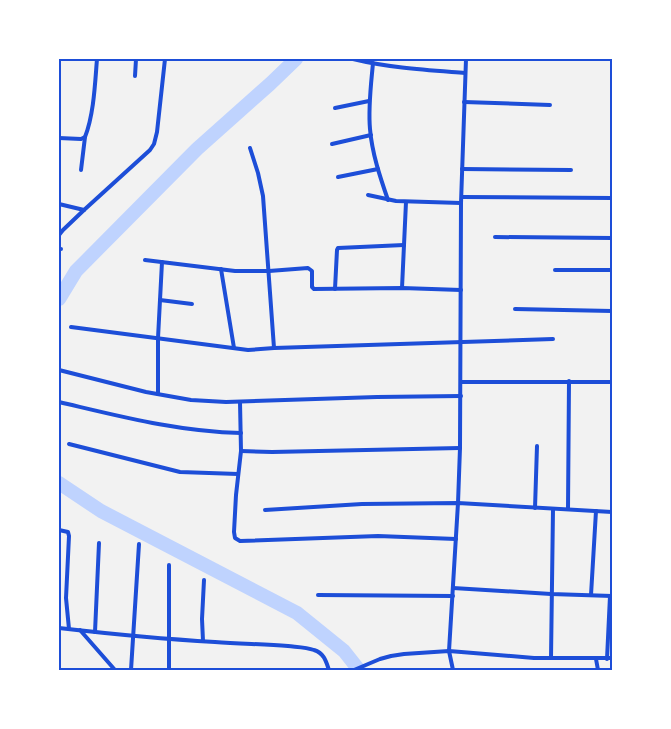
<svg xmlns="http://www.w3.org/2000/svg" width="671" height="729" viewBox="0 0 671 729" font-family="Manrope,sans-serif">
  <style>
    .lines { fill: none; stroke-linecap: round; stroke-linejoin: round }
    .river { stroke: #bfd3fe; stroke-width: 14 }
    .minor { stroke: #1d4ed8; stroke-width: 4 }
    .neatline { fill: none; stroke: #1d4ed8; stroke-width: 2 }
  </style>
  <rect width="100%" height="100%" fill="#f2f2f2"/>
  <g class="lines">
    <g class="river">
      <path d="M59 299 76 271 197 149 270 84 296 59"/>
      <path d="M59 483 101 511 297 613 344 651 359 670"/>
    </g>
    <g class="minor">
      <path d="M353 59C390 68 427 70 465 73"/>
      <path d="M373 63C371 85 368 107 370 129 372 153 380 177 388 200"/>
      <path d="M135 76 136 59"/>
      <path d="M464 102 550 105"/>
      <path d="M335 108 369 101"/>
      <path d="M59 138 81 139 85 137C94 114 95 83 97 59"/>
      <path d="M332 144 371 135"/>
      <path d="M250 148 258 173 263 196 274 348"/>
      <path d="M462 169 571 170"/>
      <path d="M81 170 85 137"/>
      <path d="M338 177 378 169"/>
      <path d="M368 195 396 201 461 203"/>
      <path d="M462 197 612 198"/>
      <path d="M59 204 84 210"/>
      <path d="M59 235 63 230 84 210 150 150 154 144 157 132 165 59"/>
      <path d="M495 237 612 238"/>
      <path d="M59 249H61"/>
      <path d="M145 260 235 271H269L308 268 312 271V287L314 289 402 288 461 290"/>
      <path d="M221 269 234 348"/>
      <path d="M555 270H612"/>
      <path d="M402 288 406 202"/>
      <path d="M335 289 337 250 338 248 404 245"/>
      <path d="M160 300 192 304"/>
      <path d="M515 309 612 311"/>
      <path d="M71 327 248 350 274 348 553 339"/>
      <path d="M59 370 146 392 191 400 226 402 377 397 461 396"/>
      <path d="M461 382H612"/>
      <path d="M158 394V338L162 262"/>
      <path d="M59 402C119 416 179 432 241 433"/>
      <path d="M240 402 241 451 236 495 234 532 235 538 240 541 378 536 456 539"/>
      <path d="M69 444 180 472 238 474"/>
      <path d="M241 451 272 452 460 448"/>
      <path d="M535 508 537 446"/>
      <path d="M568 509 569 381"/>
      <path d="M265 510 362 504 458 503 612 512"/>
      <path d="M59 530 68 532 69 536 66 598 69 629"/>
      <path d="M169 565V670"/>
      <path d="M453 588 551 594 612 596"/>
      <path d="M318 595 453 596"/>
      <path d="M591 595 596 511"/>
      <path d="M59 628C111 634 163 639 215 642 239 644 263 644 288 646 296 647 306 647 314 650 324 653 326 661 329 670"/>
      <path d="M80 630 115 670"/>
      <path d="M95 632 99 543"/>
      <path d="M203 641 202 619 204 580"/>
      <path d="M551 658 553 509"/>
      <path d="M596 659 598 670"/>
      <path d="M607 659 610 596"/>
      <path d="M131 670 139 544"/>
      <path d="M354 670 380 659 391 656 404 654 449 651 534 658H612"/>
      <path d="M453 670 449 651 458 503 460 448 461 203 466 59"/>
    </g>
  </g>
  <rect width="671" height="729" fill="none" stroke="#ffffff" stroke-width="120"/>
  <rect x="60" y="60" width="551" height="609" class="neatline"/>
</svg>
